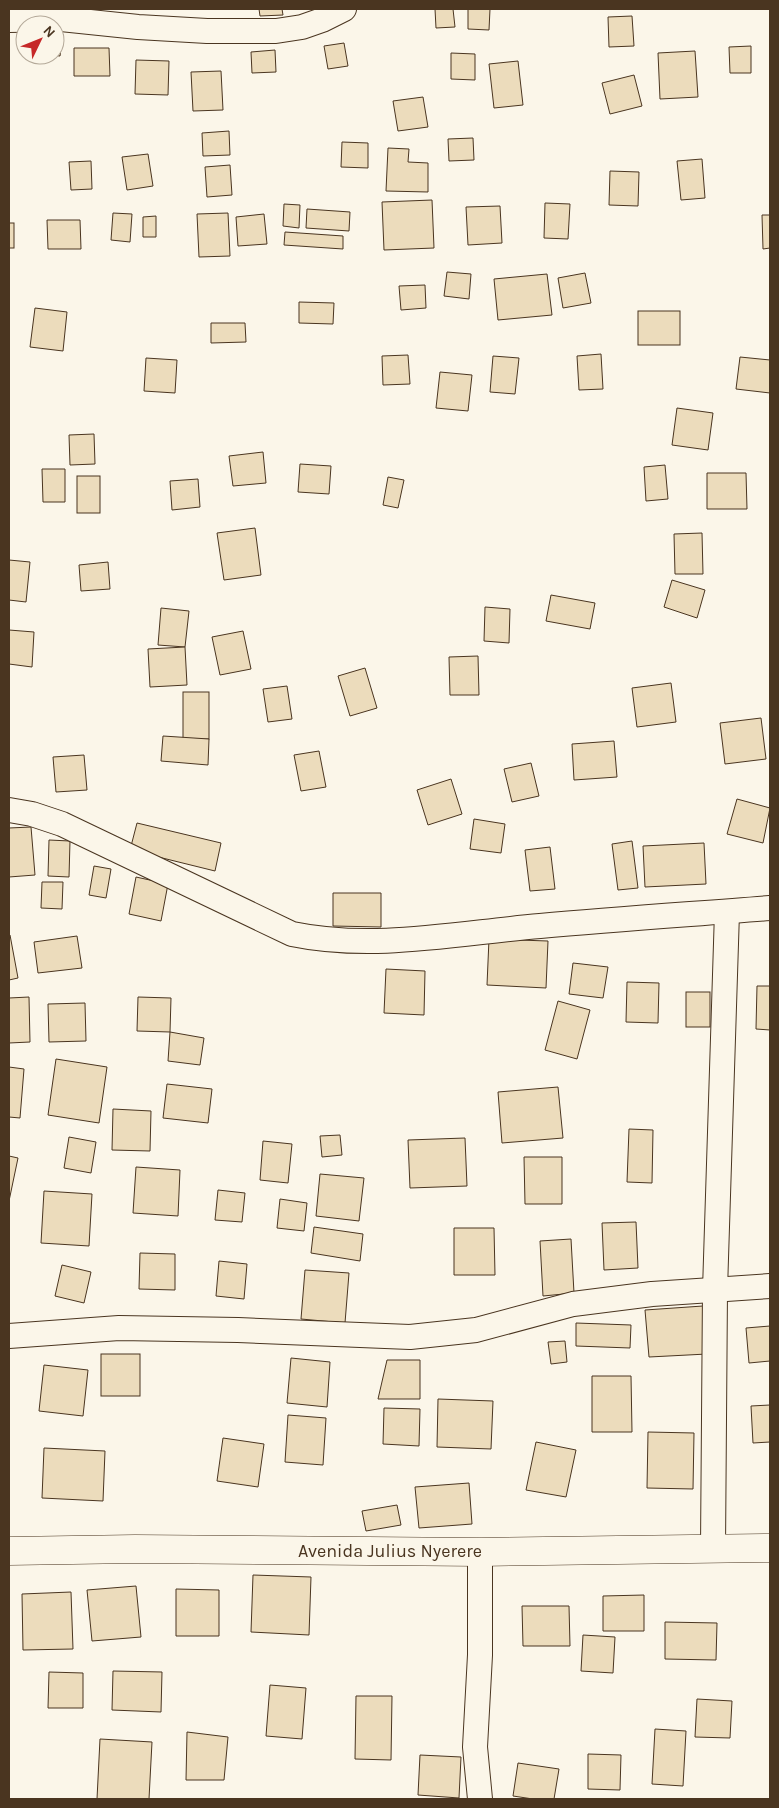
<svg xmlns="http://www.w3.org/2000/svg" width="779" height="1808" viewBox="0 0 779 1808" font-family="Karla,sans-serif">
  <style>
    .building { fill: #ecdcbc; stroke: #4a3520 }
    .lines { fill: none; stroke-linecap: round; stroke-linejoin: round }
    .street-casing { stroke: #4a3520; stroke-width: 26 }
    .secondary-casing { stroke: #4a3520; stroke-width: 29 }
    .street { stroke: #fbf6e9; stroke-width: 24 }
    .secondary { stroke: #fbf6e9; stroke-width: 28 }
    .labels { text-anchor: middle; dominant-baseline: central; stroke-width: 4; stroke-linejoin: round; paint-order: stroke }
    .street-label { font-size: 18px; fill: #4a3520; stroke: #fbf6e9 }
  </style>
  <rect width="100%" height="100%" fill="#fbf6e9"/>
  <g class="building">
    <path d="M259 9H282L283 15 260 16Z"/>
    <path d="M435 9H453L455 27 436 28Z"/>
    <path d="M468 9H490L489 30 468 29Z"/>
    <path d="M632 16 634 46 609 47 608 17Z"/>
    <path d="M55 33 63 34 60 56 51 55H55Z"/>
    <path d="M344 43 348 66 328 69 324 46Z"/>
    <path d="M751 46V73H730L729 47Z"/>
    <path d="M74 48H109L110 76H74Z"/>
    <path d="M275 50 276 72 252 73 251 52Z"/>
    <path d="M695 51 698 97 660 99 658 53Z"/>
    <path d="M451 53 475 54V80L451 79Z"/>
    <path d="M136 60 169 61 168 95 135 94Z"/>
    <path d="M518 61 523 105 494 108 489 64Z"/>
    <path d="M221 71 223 110 193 111 191 72Z"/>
    <path d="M634 75 642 106 610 114 602 83Z"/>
    <path d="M423 97 428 127 398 131 393 101Z"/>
    <path d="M229 131 230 155 203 156 202 133Z"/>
    <path d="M473 138 474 160 449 161 448 139Z"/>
    <path d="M342 142 368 143V168L341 167Z"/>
    <path d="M388 148 409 149 408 162 428 163V192L386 191Z"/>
    <path d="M148 154 153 186 127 190 122 157Z"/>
    <path d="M702 159 705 198 681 200 677 161Z"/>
    <path d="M91 161 92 189 71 190 69 162Z"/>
    <path d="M230 165 232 195 207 197 205 167Z"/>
    <path d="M610 171 639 172 638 206 609 205Z"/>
    <path d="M432 200 434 248 384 250 382 202Z"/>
    <path d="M545 203 570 204 568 239 544 238Z"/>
    <path d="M284 204 300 205 299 228 283 226Z"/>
    <path d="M500 206 502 243 468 245 466 207Z"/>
    <path d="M307 209 350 212 349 231 306 228Z"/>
    <path d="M113 213 132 214 130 242 111 240Z"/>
    <path d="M228 213 230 256 199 257 197 214Z"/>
    <path d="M264 214 267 244 238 246 236 217Z"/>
    <path d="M762 215H770V248L763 249Z"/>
    <path d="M156 216V237H143V217Z"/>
    <path d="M47 220H80L81 249H48Z"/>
    <rect x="9" y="223" width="5" height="25"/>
    <path d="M285 232 343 236V249L284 245Z"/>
    <path d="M447 272 471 274 469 299 444 296Z"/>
    <path d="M585 273 591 303 563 308 558 278Z"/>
    <path d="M547 274 552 315 498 320 494 279Z"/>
    <path d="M425 285 426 308 401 310 399 286Z"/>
    <path d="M299 302 334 303 333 324 299 323Z"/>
    <path d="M35 308 67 312 63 351 30 347Z"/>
    <rect x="638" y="311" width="42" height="34"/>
    <path d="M211 323H245L246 342 211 343Z"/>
    <path d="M601 354 603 389 579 390 577 356Z"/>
    <path d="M408 355 410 384 383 385 382 356Z"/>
    <path d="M493 356 519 358 515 394 490 392Z"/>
    <path d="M740 357 770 360V393L736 389Z"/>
    <path d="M146 358 177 360 175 393 144 391Z"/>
    <path d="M440 372 472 375 468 411 436 408Z"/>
    <path d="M677 408 713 413 708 450 672 445Z"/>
    <path d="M94 434 95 464 70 465 69 435Z"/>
    <path d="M263 452 266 483 233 486 229 456Z"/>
    <path d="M300 464 331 466 329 494 298 492Z"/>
    <path d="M665 465 668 499 646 501 644 467Z"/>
    <path d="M42 469H65V502H43Z"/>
    <path d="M707 473H746L747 509H707Z"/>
    <rect x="77" y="476" width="23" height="37"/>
    <path d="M388 477 404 480 398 508 383 505Z"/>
    <path d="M198 479 200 507 172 510 170 481Z"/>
    <path d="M255 528 261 575 224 580 217 533Z"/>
    <path d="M702 533 703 574H675L674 534Z"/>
    <path d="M9 560 30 562 26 602 9 600Z"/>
    <path d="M108 562 110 589 81 591 79 565Z"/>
    <path d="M672 580 705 590 697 618 664 607Z"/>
    <path d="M551 595 595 603 590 629 546 621Z"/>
    <path d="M485 607 510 609 509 643 484 641Z"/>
    <path d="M161 608 189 611 185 647 158 645Z"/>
    <path d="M9 630 34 632 32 667 9 664Z"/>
    <path d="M243 631 251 669 220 675 212 637Z"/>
    <path d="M185 647 187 685 150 687 148 649Z"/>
    <path d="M478 656 479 695H450L449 657Z"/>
    <path d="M365 668 377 708 350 716 338 676Z"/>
    <path d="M671 683 676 722 637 727 632 688Z"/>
    <path d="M287 686 292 719 268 722 263 689Z"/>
    <rect x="183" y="692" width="26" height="47"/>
    <path d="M761 718 766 759 725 764 720 723Z"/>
    <path d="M163 736 209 739 208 765 161 761Z"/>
    <path d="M614 741 617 777 574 780 572 744Z"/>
    <path d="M319 751 326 787 301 791 294 755Z"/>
    <path d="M84 755 87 790 56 792 53 757Z"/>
    <path d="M531 763 539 796 512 802 504 769Z"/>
    <path d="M451 779 462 814 428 825 417 790Z"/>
    <path d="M737 799 770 808 763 843 727 834Z"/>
    <path d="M474 819 505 824 501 853 470 849Z"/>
    <path d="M137 823 221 843 215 871 130 850Z"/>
    <path d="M31 827 35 875 9 877V828Z"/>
    <path d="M49 840 70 841 69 877 48 876Z"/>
    <path d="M632 841 638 888 618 890 612 844Z"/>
    <path d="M704 843 706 884 645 887 643 846Z"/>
    <path d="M550 847 555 889 530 891 525 850Z"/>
    <path d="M94 866 111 869 106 898 89 895Z"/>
    <path d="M136 877 168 884 161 921 129 914Z"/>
    <path d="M42 882H63L62 909 41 908Z"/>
    <path d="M333 893H381V927L333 926Z"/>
    <path d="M10 935 18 978 9 980V936Z"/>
    <path d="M77 936 82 968 38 973 34 942Z"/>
    <path d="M489 939 548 941 546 988 487 985Z"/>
    <path d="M573 963 608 967 603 998 569 994Z"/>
    <path d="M386 969 425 971 424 1015 384 1013Z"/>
    <path d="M627 982 659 983 658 1023 626 1022Z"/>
    <path d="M757 986H770V1030L756 1029Z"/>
    <rect x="686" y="992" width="24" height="35"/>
    <path d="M29 997 30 1042 9 1043V998Z"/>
    <path d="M138 997 171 998 170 1032 137 1031Z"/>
    <path d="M558 1001 590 1010 577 1059 545 1050Z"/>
    <path d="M85 1003 86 1041 49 1042 48 1004Z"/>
    <path d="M170 1032 204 1038 200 1065 168 1061Z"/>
    <path d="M56 1059 107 1067 99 1123 48 1115Z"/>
    <path d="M9 1067 24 1069 20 1118 9 1117Z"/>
    <path d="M167 1084 212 1089 208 1123 163 1118Z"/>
    <path d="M558 1087 563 1138 502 1143 498 1092Z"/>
    <path d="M113 1109 151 1111 150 1151 112 1150Z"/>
    <path d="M629 1129 653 1130 652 1183 627 1182Z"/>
    <path d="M340 1135 342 1155 322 1157 320 1136Z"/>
    <path d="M69 1137 96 1142 91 1173 64 1168Z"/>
    <path d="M465 1138 467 1186 410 1188 408 1140Z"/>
    <path d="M263 1141 292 1144 288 1183 260 1180Z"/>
    <path d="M9 1156 18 1158 9 1201Z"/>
    <path d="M524 1157H562V1204H525Z"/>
    <path d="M136 1167 180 1170 178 1216 133 1213Z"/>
    <path d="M320 1174 364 1178 359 1221 316 1216Z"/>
    <path d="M218 1190 245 1193 242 1222 215 1220Z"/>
    <path d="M44 1191 92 1194 89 1246 41 1243Z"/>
    <path d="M280 1199 307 1203 304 1231 277 1228Z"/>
    <path d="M636 1222 638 1268 604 1270 602 1223Z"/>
    <path d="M314 1227 363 1234 360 1261 311 1253Z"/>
    <path d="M454 1228H494L495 1275H454Z"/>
    <path d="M571 1239 574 1293 543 1296 540 1241Z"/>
    <path d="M140 1253 175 1254V1290L139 1289Z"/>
    <path d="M219 1261 247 1264 244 1299 216 1296Z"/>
    <path d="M62 1265 91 1272 84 1303 55 1296Z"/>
    <path d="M305 1270 349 1273 345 1323 301 1319Z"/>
    <path d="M703 1306 707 1354 649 1357 645 1310Z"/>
    <path d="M576 1323 631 1325 630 1348 576 1346Z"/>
    <path d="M770 1326V1361L749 1363 746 1328Z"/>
    <path d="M565 1341 567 1362 551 1364 548 1342Z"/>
    <rect x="101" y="1354" width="39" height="42"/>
    <path d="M291 1358 330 1362 327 1407 287 1403Z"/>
    <path d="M387 1360H420V1399H378Z"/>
    <path d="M44 1365 88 1370 83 1416 39 1411Z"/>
    <path d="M592 1376H631L632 1432H592Z"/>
    <path d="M438 1399 493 1401 491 1449 437 1447Z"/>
    <path d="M770 1405V1442L753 1443 751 1406Z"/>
    <path d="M384 1408 420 1409 419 1446 383 1444Z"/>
    <path d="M288 1415 326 1418 323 1465 285 1462Z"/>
    <path d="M648 1432 694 1433 693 1489 647 1488Z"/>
    <path d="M223 1438 264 1444 258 1487 217 1481Z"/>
    <path d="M536 1442 576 1450 566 1497 526 1490Z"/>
    <path d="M44 1448 105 1451 103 1501 42 1498Z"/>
    <path d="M469 1483 472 1524 419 1528 415 1487Z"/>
    <path d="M397 1505 401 1525 366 1531 362 1511Z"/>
    <path d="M253 1575 311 1577 309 1635 251 1632Z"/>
    <path d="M136 1586 141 1637 92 1641 87 1590Z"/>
    <path d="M176 1589 219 1590V1636H176Z"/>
    <path d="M71 1592 73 1649 23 1650 22 1594Z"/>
    <path d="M644 1595V1631H603V1596Z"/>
    <path d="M522 1606H569L570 1646H523Z"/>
    <path d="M665 1622 717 1623 716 1660 665 1659Z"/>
    <path d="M583 1635 615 1637 613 1673 581 1671Z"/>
    <path d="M113 1671 162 1672 161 1712 112 1710Z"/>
    <path d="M49 1672 83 1673V1708H48Z"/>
    <path d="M270 1685 306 1688 302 1739 266 1736Z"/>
    <path d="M356 1696H392L391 1760 355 1759Z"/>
    <path d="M697 1699 732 1701 730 1738 695 1737Z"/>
    <path d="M655 1729 686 1731 683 1786 652 1784Z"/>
    <path d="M187 1732 228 1737 224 1780H186Z"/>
    <path d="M100 1739 152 1742 149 1799H97Z"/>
    <path d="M588 1754 621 1755 620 1790 588 1789Z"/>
    <path d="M420 1755 461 1757 459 1798 418 1795Z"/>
    <path d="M518 1763 559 1769 554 1799H533L513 1796Z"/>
  </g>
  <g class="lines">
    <g class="street-casing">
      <g id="street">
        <path d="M9 20 61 19 138 27 207 31H276L302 27 322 20 344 9"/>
        <path d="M9 810 32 814 62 824 292 934C374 951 458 933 540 926 617 919 694 914 770 908"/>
        <path d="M9 1336 119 1328 238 1330 410 1337 476 1330 573 1304 652 1294 770 1286"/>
        <path d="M713 1548 715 1290 727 912"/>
        <path d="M480 1552V1655L475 1747 480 1799"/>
      </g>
    </g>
    <g class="secondary-casing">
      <path id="secondary" d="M9 1551 135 1549 480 1552 770 1548"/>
    </g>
    <use href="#street" class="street"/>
    <use href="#secondary" class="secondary"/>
  </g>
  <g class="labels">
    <g class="street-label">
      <text x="390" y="1551">Avenida Julius Nyerere</text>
    </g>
  </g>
  <rect width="779" height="1808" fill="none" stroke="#4a3520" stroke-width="20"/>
  <g transform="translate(40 40) rotate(47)"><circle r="24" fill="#fbf6e9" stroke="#b4a999"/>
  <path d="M0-4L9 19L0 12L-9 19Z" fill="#c62828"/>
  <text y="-8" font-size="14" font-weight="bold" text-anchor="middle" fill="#4a3520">N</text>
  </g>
</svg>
